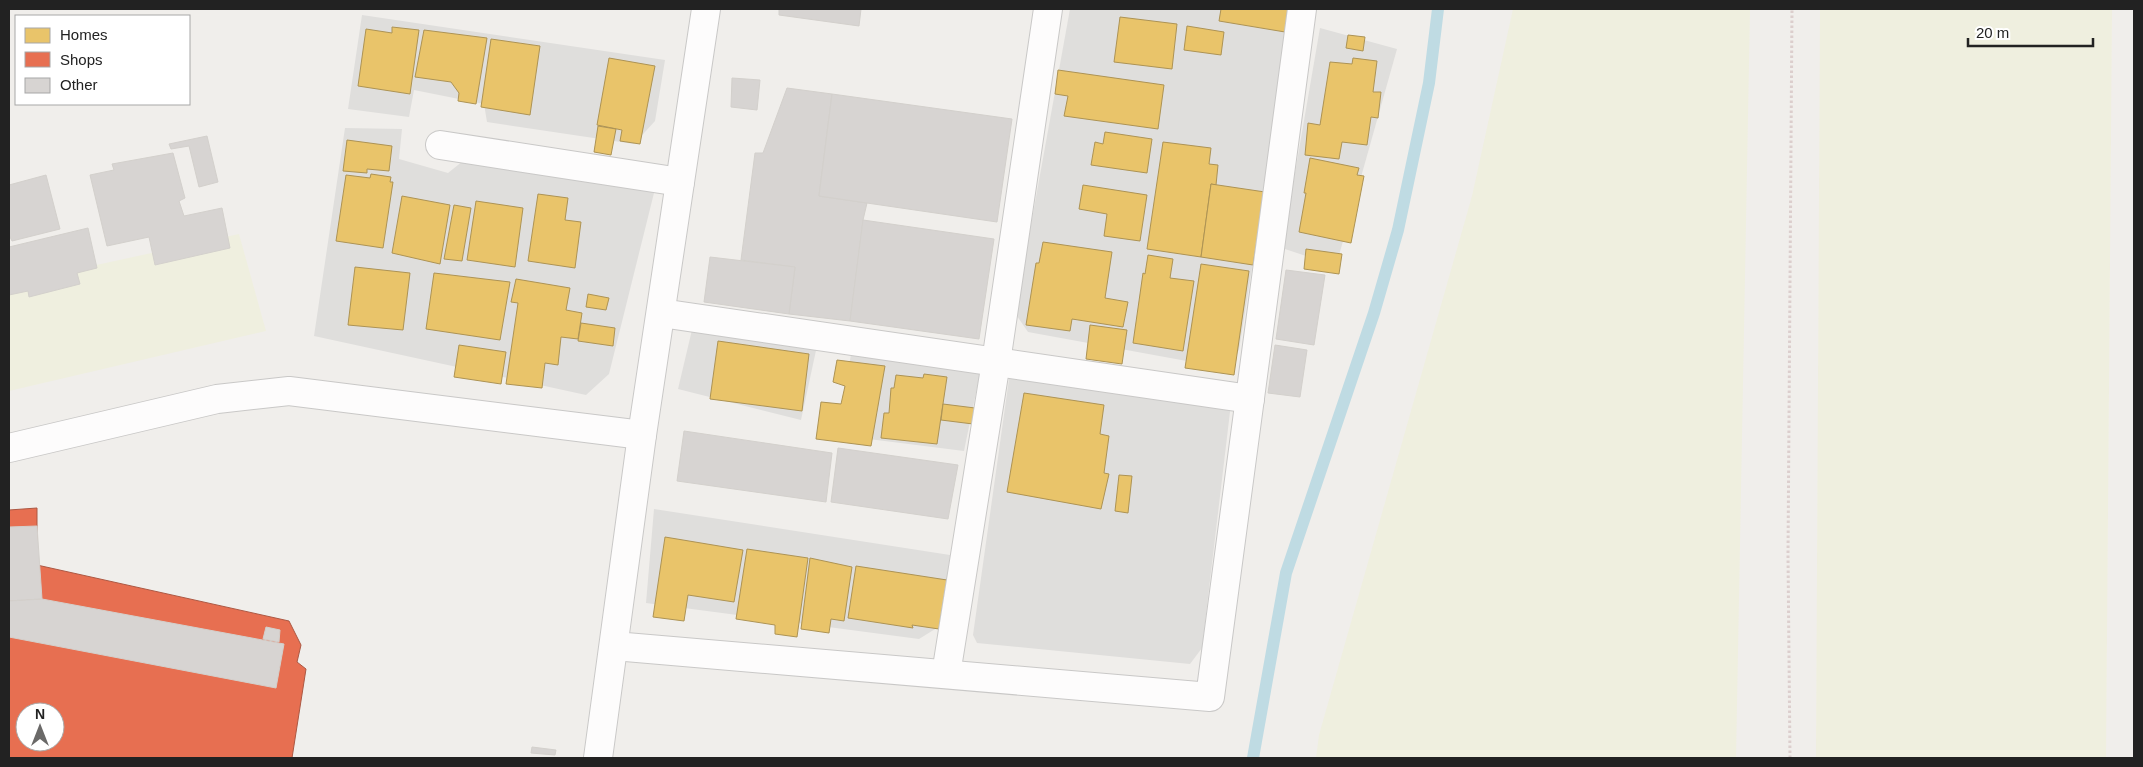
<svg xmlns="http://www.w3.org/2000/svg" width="2143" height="767" viewBox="0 0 2143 767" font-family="Helvetica,sans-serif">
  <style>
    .residential { fill: #dfdedc }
    .farmland { fill: #efefdf }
    .homes { fill: #e9c46a; stroke: #ad9354 }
    .shops { fill: #e76f51; stroke: #ac5843; fill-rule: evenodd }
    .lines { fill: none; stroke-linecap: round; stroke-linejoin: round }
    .stream { stroke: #bfdbe3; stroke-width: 12 }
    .building { fill: #d7d4d2; stroke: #d3d0cc }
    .minor-casing { stroke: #c9c8c7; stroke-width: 30 }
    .tertiary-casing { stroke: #c9c8c7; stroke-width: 30 }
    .path { stroke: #dccecd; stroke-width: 3; stroke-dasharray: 2.5 2.5; stroke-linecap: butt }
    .minor { stroke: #fdfcfc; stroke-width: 28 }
    .tertiary { stroke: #fdfcfc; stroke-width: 28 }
  </style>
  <rect width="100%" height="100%" fill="#f0eeeb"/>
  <g class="residential">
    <path d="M1070 9H1225L1292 17 1239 350 1225 368 1028 332 1015 313Z"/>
    <path d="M362 15 665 60 655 121 634 144 487 122 484 104 414 90 409 117 348 109Z"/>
    <path d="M1320 28 1397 49 1336 266 1282 248Z"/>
    <path d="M345 128 402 129 399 159 448 173 468 157 635 180 654 193 609 374 586 395 314 336Z"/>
    <path d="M695 317 820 332 801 420 678 389Z"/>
    <path d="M854 337 981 368 964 451 837 435Z"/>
    <path d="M1010 372 1232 395 1202 648 1190 664 977 643 973 635Z"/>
    <path d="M654 509 950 555 940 626 919 639 646 603Z"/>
  </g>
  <g class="farmland">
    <path d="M1513 9H1750L1736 758H1316L1319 735 1472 196Z"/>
    <path d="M1820 9H2112L2106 758H1816Z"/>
    <path d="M239 234 266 331 9 391V284Z"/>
  </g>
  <g class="homes">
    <path d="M1221 9H1288L1285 32 1219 21Z"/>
    <path d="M1120 17 1177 24 1172 69 1114 62Z"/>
    <path d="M1187 26 1224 32 1221 55 1184 50Z"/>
    <path d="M392 27 419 30 410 94 358 86 366 29 392 33Z"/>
    <path d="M424 30 487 38 476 104 458 101 459 93 451 82 415 77Z"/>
    <path d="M1348 35 1365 37 1363 51 1346 48Z"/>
    <path d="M491 39 540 46 530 115 481 107Z"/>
    <path d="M609 58 655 66 640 144 620 141 622 130 597 125Z"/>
    <path d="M1353 58 1377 61 1373 92H1381L1378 118 1371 117 1367 145 1342 142 1339 159 1305 155 1308 123 1320 125 1330 62 1352 64Z"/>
    <path d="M1058 70 1164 85 1158 129 1064 116 1068 96 1055 94Z"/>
    <path d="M598 126 616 129 611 155 594 152Z"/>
    <path d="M1105 132 1152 139 1147 173 1091 165 1095 142 1103 144Z"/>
    <path d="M347 140 392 146 389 171 367 169V173L343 171Z"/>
    <path d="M1163 142 1211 148 1209 164 1218 165 1216 185 1211 184 1201 257 1147 249Z"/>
    <path d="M1310 158 1359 168 1357 175 1364 176 1351 243 1299 232 1306 193H1304Z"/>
    <path d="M371 174 391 177 390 182H393L383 248 336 241 346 175 370 178Z"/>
    <path d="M1211 184 1265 192 1253 265 1201 257Z"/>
    <path d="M1083 185 1147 195 1140 241 1104 236 1107 214 1079 209Z"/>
    <path d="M538 194 568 198 565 220 581 222 575 268 528 261Z"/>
    <path d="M402 196 450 205 440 264 392 253Z"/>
    <path d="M476 201 523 208 515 267 467 260Z"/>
    <path d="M454 205 471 208 462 261 444 259Z"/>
    <path d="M1043 242 1112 252 1105 298 1128 302 1123 327 1072 319 1070 331 1026 325 1036 263H1039Z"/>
    <path d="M1306 249 1342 254 1339 274 1304 269Z"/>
    <path d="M1148 255 1173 259 1170 278 1194 281 1183 351 1133 343 1143 273 1145 274Z"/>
    <path d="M1201 264 1249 271 1234 375 1185 368Z"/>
    <path d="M355 267 410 273 403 330 348 325Z"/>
    <path d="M434 273 510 282 500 340 426 329Z"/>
    <path d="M516 279 570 288 566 310 582 313 578 339 561 337 558 365 545 363 542 388 506 384 518 303 511 302Z"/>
    <path d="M588 294 609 298 606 310 586 307Z"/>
    <path d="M581 323 615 328 613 346 578 341Z"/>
    <path d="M1090 325 1127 330 1122 364 1086 359Z"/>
    <path d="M718 341 809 354 802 411 710 399Z"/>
    <path d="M459 345 506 352 501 384 454 377Z"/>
    <path d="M837 360 885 366 871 446 816 439 821 402 841 404 845 386 833 382Z"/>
    <path d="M924 374 947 377 937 444 881 438 884 413H889L891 388H894L896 375 923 378Z"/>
    <path d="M1024 393 1104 405 1100 434 1109 436 1104 473 1109 474 1101 509 1007 492Z"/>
    <path d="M943 404 975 408 973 424 941 420Z"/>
    <path d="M1119 475 1132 476 1128 513 1115 511Z"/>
    <path d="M665 537 743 550 734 602 688 595 684 621 653 617Z"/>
    <path d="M747 549 808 558 797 637 775 634V625L736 619Z"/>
    <path d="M810 558 852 567 844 621 831 619 829 633 801 629Z"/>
    <path d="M856 566 947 580 939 629 912 625 913 628 848 618Z"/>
  </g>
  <path class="shops" d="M37 508V565L289 621 301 645 297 662 306 669 292 758H9V510ZM25 712H55V742H25Z"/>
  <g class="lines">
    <path class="stream" d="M1253 758 1286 573 1374 313 1398 230 1429 83 1438 9"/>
  </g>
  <g class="building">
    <path d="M779 9H861L859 26 779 15Z"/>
    <path d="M732 78 760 80 757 110 731 107Z"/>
    <path d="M787 88 832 94 819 196 867 203 863 220 850 321 789 314 795 267 741 260 755 153H763Z"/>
    <path d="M832 94 1012 119 997 222 819 196Z"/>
    <path d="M207 136 218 182 199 187 189 146 171 149 169 144Z"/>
    <path d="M173 153 185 198 179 201 184 216 222 208 230 248 155 265 149 237 107 246 90 175 114 170 112 164Z"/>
    <path d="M46 175 60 229 12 241 9 235V185Z"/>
    <path d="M863 220 994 239 979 339 850 321Z"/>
    <path d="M88 228 97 268 77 273 80 284 29 297 28 291 9 295V247Z"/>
    <path d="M710 257 795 267 789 314 704 302Z"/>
    <path d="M1286 270 1325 275 1314 345 1276 339Z"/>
    <path d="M1275 345 1307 350 1300 397 1268 393Z"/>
    <path d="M684 431 832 453 826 502 677 481Z"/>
    <path d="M838 448 958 465 948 519 831 502Z"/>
    <path d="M37 526 42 599 9 601V527Z"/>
    <path d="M42 599 284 644 276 688 9 637V601Z"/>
    <path d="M266 627 280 630 279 642 263 639Z"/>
    <path d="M532 747 556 750 555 755 531 753Z"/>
  </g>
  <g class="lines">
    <g class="minor-casing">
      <g id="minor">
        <path d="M440 145 680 182"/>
        <path d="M661 313 1250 399"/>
        <path d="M614 646 1210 697 1302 9"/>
        <path d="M946 674 996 362 1048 9"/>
      </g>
    </g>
    <g class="tertiary-casing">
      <g id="tertiary">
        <path d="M9 448 217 399 289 391 642 435"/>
        <path d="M598 758 642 435 706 9"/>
      </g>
    </g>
    <path class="path" d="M1790 758 1788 555 1792 9"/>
    <use href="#minor" class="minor"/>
    <use href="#tertiary" class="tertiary"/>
  </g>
  <rect width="2143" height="767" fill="none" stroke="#222222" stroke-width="20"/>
  <rect x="15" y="15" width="175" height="90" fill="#ffffff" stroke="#a7a7a7"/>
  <rect x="25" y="28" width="25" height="15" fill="#e9c46a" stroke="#a7a7a7"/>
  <text x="60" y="40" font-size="15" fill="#222222">Homes</text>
  <rect x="25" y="52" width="25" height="15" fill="#e76f51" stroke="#a7a7a7"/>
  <text x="60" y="65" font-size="15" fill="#222222">Shops</text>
  <rect x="25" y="78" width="25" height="15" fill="#d7d4d2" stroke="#a7a7a7"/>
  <text x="60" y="90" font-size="15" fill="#222222">Other</text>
  <g transform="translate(40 727)"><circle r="24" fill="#ffffff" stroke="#a7a7a7"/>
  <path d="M0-4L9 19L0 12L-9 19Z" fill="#6a6968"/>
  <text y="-8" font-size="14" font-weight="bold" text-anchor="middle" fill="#222222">N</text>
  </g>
  <path d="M1968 38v8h125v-8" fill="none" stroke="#222222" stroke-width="2.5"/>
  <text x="1976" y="38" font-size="15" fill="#222222" stroke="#ffffff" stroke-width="4" paint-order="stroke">20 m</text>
</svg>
